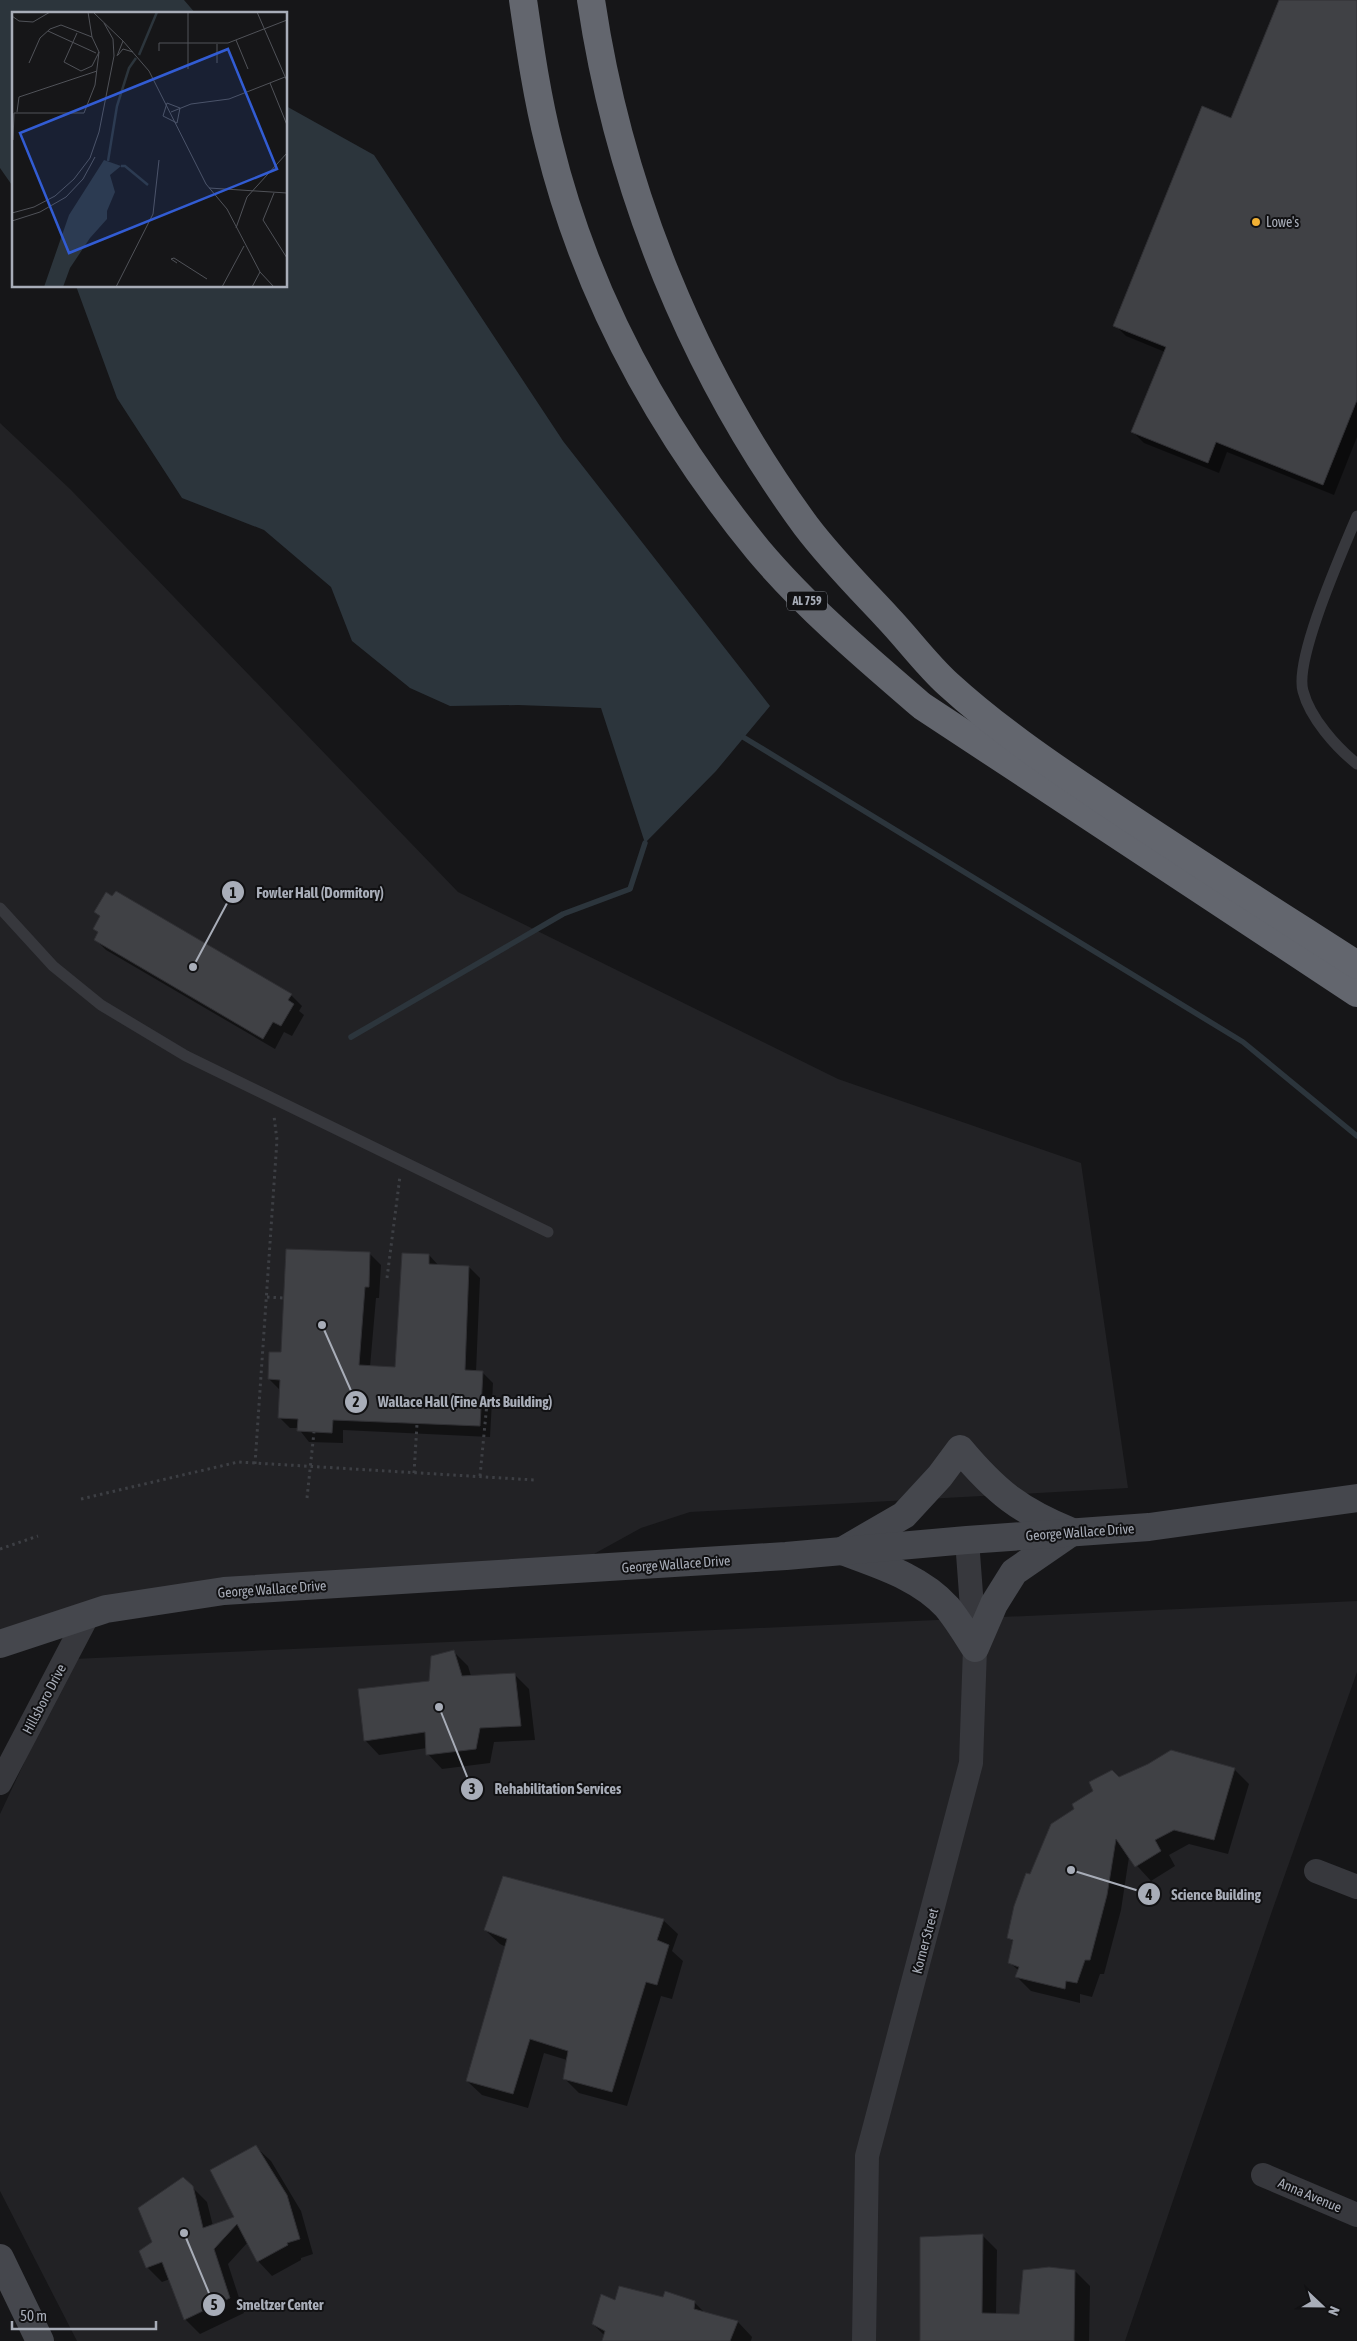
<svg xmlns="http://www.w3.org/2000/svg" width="1357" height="2341" viewBox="0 0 1357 2341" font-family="'Asap Condensed',sans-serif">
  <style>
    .built { fill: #222225 }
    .water { fill: #2c353c }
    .shadow { fill: #0007 }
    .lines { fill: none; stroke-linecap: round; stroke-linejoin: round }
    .stream { stroke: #2c353c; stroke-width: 5.5 }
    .building { fill: #404145; stroke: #303034 }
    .path { stroke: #3d3f44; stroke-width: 3; stroke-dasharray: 2.5 4; stroke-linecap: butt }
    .lane { stroke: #37383d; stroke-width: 11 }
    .street { stroke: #37383d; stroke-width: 24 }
    .secondary { stroke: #45474d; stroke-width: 28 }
    .highway { stroke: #63666e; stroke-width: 28 }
    .poi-dot { fill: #f2b134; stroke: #111113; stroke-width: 2 }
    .labels { text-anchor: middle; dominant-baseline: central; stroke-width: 4; stroke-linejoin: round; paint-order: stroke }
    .shield { fill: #111113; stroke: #7b7e86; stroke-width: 1 }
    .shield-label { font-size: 12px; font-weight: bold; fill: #a8adb8 }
    .poi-label { font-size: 14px; fill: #a8adb8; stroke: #111113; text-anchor: start }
    .street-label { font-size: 14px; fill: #a8adb8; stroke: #111113 }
    .inset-river { fill: none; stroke: #2c353c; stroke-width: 2.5 }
    .inset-road { fill: none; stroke: #505258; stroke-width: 1 }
    .view { fill: #325cd3; fill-opacity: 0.15; stroke: #325cd3; stroke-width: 2.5 }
    .inset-edge { fill: none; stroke: #a8adb8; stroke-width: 2.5 }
    .leader { fill: none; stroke: #a8adb8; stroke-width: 2 }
    .callout-dot { fill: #a8adb8; stroke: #111113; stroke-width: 2 }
    .mark-label { font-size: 15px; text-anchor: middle; font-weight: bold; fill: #111 }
    .callout-label { font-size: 15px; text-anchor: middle; font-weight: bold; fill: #a8adb8; stroke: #111113; stroke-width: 4; stroke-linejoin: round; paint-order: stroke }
  </style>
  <rect width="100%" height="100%" fill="#161618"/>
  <g class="built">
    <path d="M0 423 71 490 458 892 838 1079 1081 1163 1128 1488 690 1512 641 1528 563 1571 224 1591 0 1644Z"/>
    <path d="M1357 1601V1672L1272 1911 1125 2341H77L0 2191V1814L73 1659Z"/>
  </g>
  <g class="water">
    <path d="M0 0H184L196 14H14V188L0 168Z"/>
    <path d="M286 106 374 155 563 441 770 706 716 771 645 843 601 708 518 705 450 706 410 688 352 641 331 587 264 530 182 498 117 398 76 286H286Z"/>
  </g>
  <g class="shadow">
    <path d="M1280 0H1357V437L1334 495 1227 452 1219 473 1144 443 1133 432 1165 352 1126 336 1115 325 1232 119Z"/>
    <path d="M96 912 291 995 302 1006 299 1011 304 1015 292 1036 284 1032 275 1049 106 950 96 940 99 933 94 928 101 917Z"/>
    <path d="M370 1254 381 1265 379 1298H376L370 1367 396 1368 429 1255 439 1266 469 1267 480 1278 476 1372H482L493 1383 490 1437 343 1430V1443L309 1442 298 1428H290L279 1417 280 1390 269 1379 282 1354Z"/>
    <path d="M453 1651 468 1666 471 1676 514 1674 529 1689 535 1740 494 1742 490 1763 442 1769 428 1754 427 1748 379 1755 365 1740 430 1682Z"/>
    <path d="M1234 1769 1249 1784 1228 1854 1189 1844 1169 1855 1175 1866 1151 1881 1129 1857 1121 1910 1104 1974H1100L1092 1997 1080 1994V2003L1031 1991 1017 1977 1019 1971 1009 1962 1014 1943 1009 1937 1031 1875 1119 1778Z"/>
    <path d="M663 1920 678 1934 672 1951 683 1961 672 1999 661 1996 627 2106 579 2093 564 2078 567 2060 544 2053 528 2108 482 2095 467 2081 506 1947 500 1944 485 1930Z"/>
    <path d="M256 2147 271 2161 301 2211 313 2254 301 2258V2260L272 2276 258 2261 248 2242 228 2264 244 2313 200 2334 185 2319 170 2279 162 2282 147 2267 153 2243 192 2187 207 2202 213 2226 236 2218Z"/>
    <path d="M983 2236 997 2250 996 2315 1021 2316 1075 2271 1090 2286 1089 2341H921Z"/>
    <path d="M663 2299 694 2302 705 2313 738 2322 752 2337 751 2341H604L605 2336 593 2324 615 2302Z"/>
  </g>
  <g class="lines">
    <g class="stream">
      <path d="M743 737 1243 1042 1357 1136"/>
      <path d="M351 1037 563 914 630 889 645 843"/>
    </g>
  </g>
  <g class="building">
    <path d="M1279 0H1357V400L1323 485 1216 442 1208 463 1131 432 1166 347 1113 326 1202 106 1231 118Z"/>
    <path d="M116 891 292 994 288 1000 294 1004 281 1026 273 1022 263 1039 94 940 98 932 93 929 100 916 94 912 106 892 112 896Z"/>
    <path d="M286 1249 370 1252 369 1287H365L359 1365 395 1367 402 1253 429 1254V1264L469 1266 465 1370 483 1371 480 1426 333 1420 332 1433 297 1431 298 1419 278 1418 280 1380 268 1379 269 1352H281Z"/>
    <path d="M454 1650 462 1676 515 1673 521 1726 480 1728 476 1749 426 1755 425 1732 364 1741 358 1689 429 1681 431 1656Z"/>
    <path d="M1171 1750 1235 1768 1214 1840 1174 1830 1155 1840 1161 1851 1135 1867 1116 1839 1107 1895 1090 1960H1085L1077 1983 1066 1981 1065 1989 1015 1977 1019 1967 1008 1963 1013 1940 1007 1938 1014 1906 1026 1873 1030 1874 1051 1824 1074 1809 1072 1804 1093 1791 1089 1782 1112 1770 1119 1777 1148 1764Z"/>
    <path d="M503 1876 664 1919 657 1940 669 1945 657 1985 646 1982 612 2092 563 2079 568 2051 530 2039 513 2094 466 2081 507 1939 484 1930Z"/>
    <path d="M256 2145 287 2195 300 2239 287 2243 288 2245 257 2262 237 2224 214 2249 230 2298 184 2320 162 2262 146 2268 139 2251 152 2242 138 2208 183 2177 193 2186 203 2228 234 2217 210 2170Z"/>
    <path d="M983 2234 982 2313 1019 2314 1023 2270 1049 2267 1075 2270 1074 2341H920V2237Z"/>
    <path d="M619 2286 663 2297 665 2291 695 2301 694 2309 738 2321 730 2341H602L605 2331 592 2324 601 2294 615 2300Z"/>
  </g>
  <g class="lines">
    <g class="path">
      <path d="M387 1278 400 1176"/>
      <path d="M267 1297 284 1298"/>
      <path d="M481 1402 539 1407"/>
      <path d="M255 1464 277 1140 274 1116"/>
      <path d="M414 1473 417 1424"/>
      <path d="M480 1476 487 1403"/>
      <path d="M307 1498 314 1432"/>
      <path d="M81 1499 238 1462 535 1480"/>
      <path d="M0 1549 38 1536"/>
    </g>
    <g class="lane">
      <path d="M1357 516C1343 550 1294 659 1303 691 1310 718 1336 747 1357 764"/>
      <path d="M0 908 53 966 101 1005 186 1056 548 1232"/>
    </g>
    <g class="street">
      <path d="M0 1783 88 1615"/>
      <path d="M1316 1871 1357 1887"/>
      <path d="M1263 2175 1357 2215"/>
      <path d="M864 2341 867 2156 971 1763 975 1648 967 1540"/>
    </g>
    <g class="secondary">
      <path d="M960 1449C996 1492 1020 1511 1072 1532L1014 1572 994 1604 975 1648C966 1634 957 1619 947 1607 920 1577 879 1565 842 1551L904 1515 940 1476Z"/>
      <path d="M0 1644 106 1609 224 1591 786 1556 967 1540 1149 1527 1357 1498"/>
      <path d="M0 2258 40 2341"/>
    </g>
    <g class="highway">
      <path d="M523 0C530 48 537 97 549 144 586 295 660 430 758 550 806 607 865 657 922 706L1357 993"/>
      <path d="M591 0C619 189 693 372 806 526 831 559 859 587 887 617 908 639 926 664 948 684 994 726 1046 762 1097 796 1183 854 1270 909 1357 965"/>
    </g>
  </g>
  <circle class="poi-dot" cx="1256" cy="222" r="5"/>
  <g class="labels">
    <rect class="shield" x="787" y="591.5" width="40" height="19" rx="4"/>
    <g class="shield-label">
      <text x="807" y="601">AL 759</text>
    </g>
    <g class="poi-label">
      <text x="1266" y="222">Lowe's</text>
    </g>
    <g class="street-label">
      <text transform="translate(1080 1532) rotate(-4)">George Wallace Drive</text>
      <text transform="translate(676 1564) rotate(-4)">George Wallace Drive</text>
      <text transform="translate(272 1589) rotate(-4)">George Wallace Drive</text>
      <text transform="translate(44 1699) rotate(-62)">Hillsboro Drive</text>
      <text transform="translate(925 1941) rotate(-75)">Korner Street</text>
      <text transform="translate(1310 2195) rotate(23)">Anna Avenue</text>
    </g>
  </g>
  <g transform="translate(12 12)">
    <rect width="275" height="275" fill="#161618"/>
    <path d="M92 148 109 154 98 163 103 180 95 199V207L78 226 58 256 51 275H32L57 203Z" fill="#2c353c"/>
    <path class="inset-river" d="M127 43 145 0M96 149 105 94 117 56 124 46M109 154H113L136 173"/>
    <path class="inset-road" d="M81 0 111 29M245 0 275 69M0 4 7 9 21 10 38 0M36 19 84 41M65 21 52 50 69 59 80 54 87 40 80 25 76 0M224 28 236 57M111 29 137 59 194 172 215 197 248 260 262 275M147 39V31H216L275 8M106 43 111 37 121 40M105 44 111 29M17 51 28 26 38 17 49 13 80 25M205 51V32M176 57V0M258 71 275 113M155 91 168 96 165 111 151 104ZM5 100 7 85 85 59M159 100 179 92 217 87 273 65M1 128 2 101H72L83 73 87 40M197 176 275 181M262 181 251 208 275 246M0 201 22 195 43 184 62 167 78 146 87 120 102 44 101 27 92 11M0 209 28 200 54 185 71 167 83 145M224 216 235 185 275 141M165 251 159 247 162 246 195 267M104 275 141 202 147 148M210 275 232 234M240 275 248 260"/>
    <path class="view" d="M216 37 265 157 57 241 8 121Z"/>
    <rect width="275" height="275" class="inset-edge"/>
  </g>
  <path class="leader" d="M193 967L233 892M322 1325L356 1402M439 1707L472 1789M1071 1870L1149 1894M184 2233L214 2305"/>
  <g class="callout-dot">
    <circle cx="193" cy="967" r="5"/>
    <circle cx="322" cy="1325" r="5"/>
    <circle cx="439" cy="1707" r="5"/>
    <circle cx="1071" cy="1870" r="5"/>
    <circle cx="184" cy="2233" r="5"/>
    <circle cx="233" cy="892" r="12"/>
    <circle cx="356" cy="1402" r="12"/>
    <circle cx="472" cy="1789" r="12"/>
    <circle cx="1149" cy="1894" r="12"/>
    <circle cx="214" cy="2305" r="12"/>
  </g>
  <g class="mark-label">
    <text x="233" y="898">1</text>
    <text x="356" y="1407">2</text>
    <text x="472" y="1794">3</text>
    <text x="1149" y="1900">4</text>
    <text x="214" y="2310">5</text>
  </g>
  <g class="callout-label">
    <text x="320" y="898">Fowler Hall (Dormitory)</text>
    <text x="465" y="1407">Wallace Hall (Fine Arts Building)</text>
    <text x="558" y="1794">Rehabilitation Services</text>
    <text x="1216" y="1900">Science Building</text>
    <text x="280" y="2310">Smeltzer Center</text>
  </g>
  <g transform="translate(1322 2306) rotate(112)" stroke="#111113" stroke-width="4" paint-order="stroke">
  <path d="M0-4L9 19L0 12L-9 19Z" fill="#a8adb8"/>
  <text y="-8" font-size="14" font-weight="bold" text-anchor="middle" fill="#a8adb8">N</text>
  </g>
  <path d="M12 2321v8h144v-8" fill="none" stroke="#a8adb8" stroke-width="2.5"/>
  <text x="20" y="2321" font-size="15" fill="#a8adb8" stroke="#111113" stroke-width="4" paint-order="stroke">50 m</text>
</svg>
